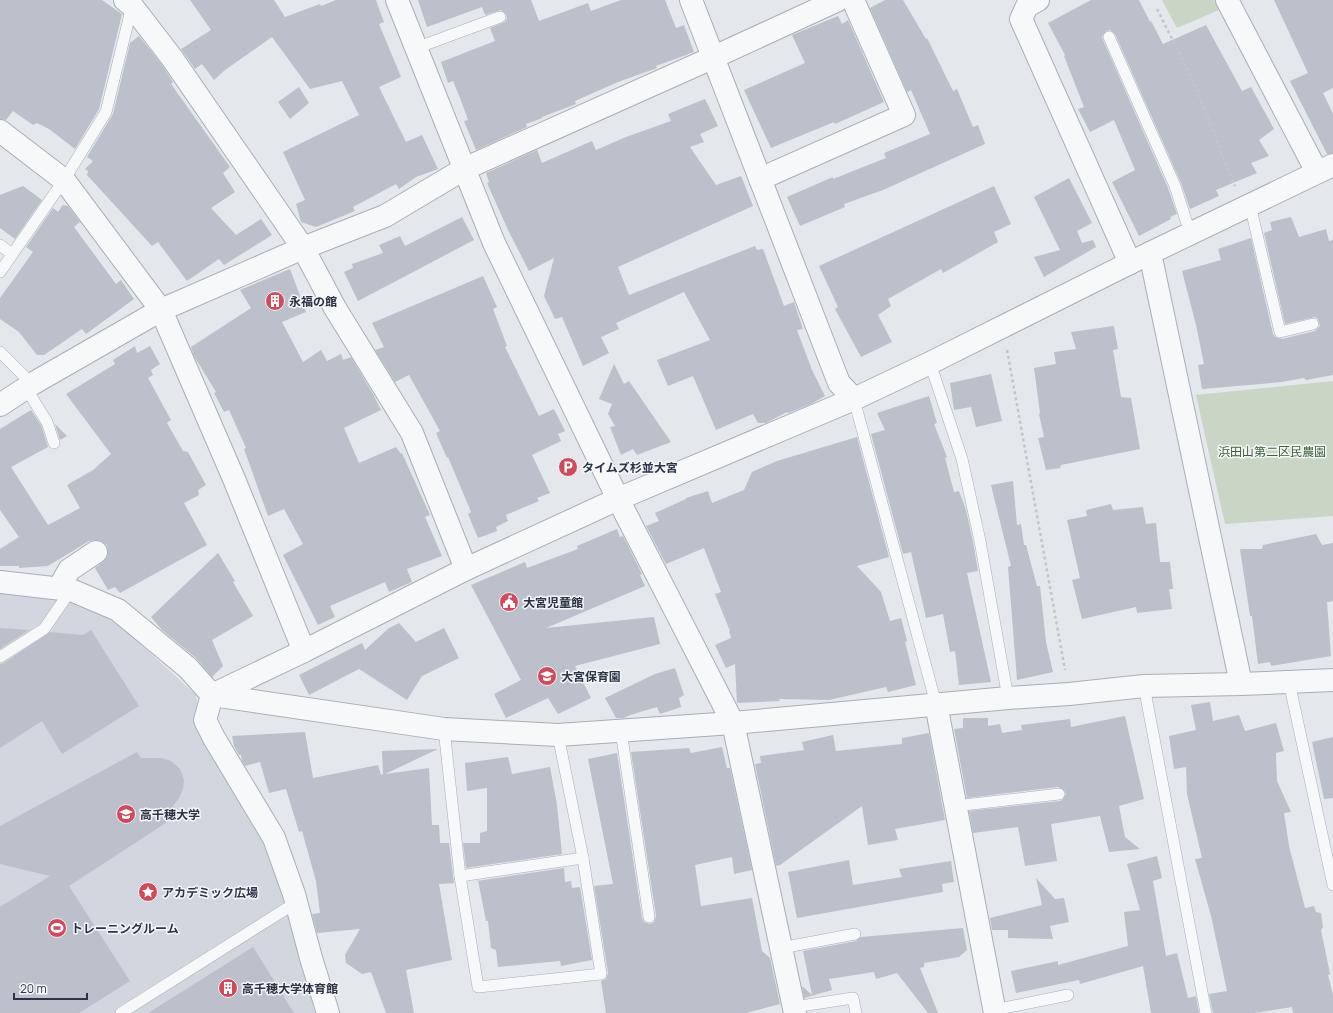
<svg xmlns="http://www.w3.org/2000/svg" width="1333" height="1013" viewBox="0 0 1333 1013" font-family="Manrope,'Noto Sans JP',sans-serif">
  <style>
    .built { fill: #d2d6de }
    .green { fill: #c9d6c5 }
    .building { fill: #bbc0ca }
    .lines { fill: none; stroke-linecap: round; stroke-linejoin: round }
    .service-casing { stroke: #a9aeb7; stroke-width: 12 }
    .minor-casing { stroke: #a9aeb7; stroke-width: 24 }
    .tertiary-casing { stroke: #a9aeb7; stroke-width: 24 }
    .path { stroke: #c2c5cb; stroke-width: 2.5; stroke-dasharray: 3 3; stroke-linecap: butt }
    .service { stroke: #f7f8fa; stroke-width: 11 }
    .minor { stroke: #f7f8fa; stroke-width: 22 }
    .tertiary { stroke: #f7f8fa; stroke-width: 22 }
    .labels { text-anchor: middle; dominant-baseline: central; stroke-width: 3; stroke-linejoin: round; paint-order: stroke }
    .poi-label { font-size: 12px; font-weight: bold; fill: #2b3445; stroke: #f4f6f9; text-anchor: start }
    .park-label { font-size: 12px; fill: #3f6138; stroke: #f4f6f9 }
  </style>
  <rect width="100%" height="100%" fill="#e4e7ec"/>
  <path class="built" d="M0 591 70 599 104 615 127 632 196 695 201 729 273 854 285 886 315 1013H0Z"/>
  <g class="green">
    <path d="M1162 0H1214L1219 10 1177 28Z"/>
    <path d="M1333 381V516L1225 524 1196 395Z"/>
  </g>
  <g class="building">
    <path d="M0 0H102L122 14 99 109 75 149 49 129 37 123 33 125 13 111 6 120 0 119Z"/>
    <path d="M190 0H274L285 17 320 4 321 6 336 0H376L384 22 379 24 401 77 379 87 406 142 422 135 438 169 416 177 399 189 396 184 353 207 355 211 316 227 301 222 296 204 305 200 283 152 359 115 342 81 310 89 272 37 225 70 214 80 202 64 195 69 181 49 211 30Z"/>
    <path d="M418 0H531L539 21 588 3 591 11 621 0H665L676 28 684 25 694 52 656 66 657 68 618 82 575 101 576 104 542 117V118L526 124 527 127 476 150 464 121 468 120 460 98 453 81 448 83 441 62 495 41 490 28 505 22 507 19 506 14 501 10 485 15 482 7 427 27Z"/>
    <path d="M885 0H903L926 39 927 38 953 91 957 89 973 127 978 125 985 144 883 190 844 204 845 207 800 226 787 197 833 177V179L886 158 884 153 930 134 911 90 907 92 870 8Z"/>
    <path d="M1091 0H1139L1150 22 1151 21 1163 44 1206 25 1242 91 1251 87 1274 129 1259 140 1269 156 1251 163 1257 173 1216 190 1219 196 1190 209 1181 183 1115 34 1110 30 1106 31 1102 36 1103 40 1168 188 1177 214 1170 217 1171 219 1139 236 1112 182 1135 170 1114 120 1090 132 1078 109 1084 107 1064 56 1065 55 1048 23Z"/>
    <path d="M1274 0H1333V88L1323 93 1333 114V153L1327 154 1290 81 1308 73Z"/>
    <path d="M838 16 842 24 848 20 884 102 835 124 834 122 771 148 744 90 805 63 792 35Z"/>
    <path d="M139 36 162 65 173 82 171 84 230 167 223 173 235 192 211 208 236 235 261 219 272 235 224 265 219 259 187 281 158 242 152 246 87 175 88 171 85 169 93 161 87 157 113 114 130 43Z"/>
    <path d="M299 87 309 103 290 119 278 102Z"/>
    <path d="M705 99 718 126 700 134 704 142 690 147 716 185 741 176 753 206 618 267 629 295 755 246 757 250 763 249 784 306 794 302 803 329 797 330 812 370 825 396 811 404 788 413 787 412 766 423H758L753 414 716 430 693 376 668 386 657 360 710 340 684 292 616 323 619 329 601 337 609 353 583 366 562 317 555 319 544 296 554 258 529 271 508 230 487 183 489 182 486 173 537 150 542 163 592 141 596 150 626 137 671 121 668 114Z"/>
    <path d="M1069 178 1092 223 1077 231 1082 243 1093 240 1096 247 1044 277 1034 257 1060 250 1034 197Z"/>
    <path d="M23 186 42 200 15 239 0 228V195Z"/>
    <path d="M994 186 1011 224 994 232 998 242 943 273 941 269 888 299 891 306 878 315 892 342 861 357 835 309 838 307 819 266Z"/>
    <path d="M63 205 68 206 80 222 74 227 116 284 121 280 134 299 86 334 82 329 44 355H37L19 332 0 319V298L33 252 26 247 53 208 58 212Z"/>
    <path d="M462 217 474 240 358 301 344 272 353 268 352 264 383 253 379 245 400 236 405 246Z"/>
    <path d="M1291 217 1299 237 1326 229 1329 241 1333 240V375L1306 380 1304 378 1282 382 1202 389 1198 365 1204 364 1196 325 1182 271 1221 260 1218 249 1251 238 1273 334 1275 337 1282 339 1315 331 1320 326 1318 319 1315 317 1285 324 1264 233 1272 230 1270 222Z"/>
    <path d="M290 269 306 312 282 322 303 362 321 350 327 361 341 354 343 360 351 357 373 394 381 410 344 428 359 463 396 447 401 454 402 453 430 515 425 517 442 556 407 569 412 582 389 592 385 582 330 606 335 617 318 625 283 555 303 544 284 509 268 516 244 449 246 448 229 410 224 412 214 393 216 392 194 356 191 347 251 308 240 290Z"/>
    <path d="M483 276 497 307 493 309 507 346 505 347 539 416 554 409 565 431 558 434 561 441 532 455 550 493 537 498 539 501 506 515 508 521 496 527 497 531 478 538 468 514 471 512 448 457 447 458 436 433 440 431 409 375 395 382 375 350 384 347 372 323Z"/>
    <path d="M1114 326 1118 349 1113 350 1121 397 1131 398 1140 449 1061 465 1060 468 1046 470 1038 438 1044 437 1039 414 1040 413 1034 368 1056 364 1054 352 1076 349 1071 332Z"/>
    <path d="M135 346 137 353 150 346 160 364 151 370 153 375 148 378 171 420 167 423 183 451 188 452 206 485 198 490 199 495 184 503 207 545 120 593 115 587 108 590 95 568 103 562 107 557 108 551 107 545 101 541 95 540 89 541 48 566 19 568V566H0V549L19 537 0 510V429L31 410 41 425 48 447 11 467 48 525 80 508 67 485 93 470 111 454 66 394 115 364 113 360Z"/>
    <path d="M614 364 624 384 629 381 671 442 637 455 633 449 621 455 610 427 615 426 608 414 612 404 599 399Z"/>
    <path d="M991 374 1002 421 976 427 971 407 954 410 950 383Z"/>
    <path d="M929 396 937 423 934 424 947 457 945 458 954 492 959 491 966 510 973 542 978 571 967 573 991 682 959 685 955 651 950 652 943 614 926 618 911 552 903 554 871 434 885 430 877 413Z"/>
    <path d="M55 424 67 436 60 440Z"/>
    <path d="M857 437 889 557 857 566 881 592 890 621 901 618 907 641 905 642 916 685 888 692 886 687 829 700 779 699 780 701 737 703 735 664 726 668 715 645 731 638 729 631H730L715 594 721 592 704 548 666 564 646 526 659 521 655 513 686 499V498L708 491 712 503 744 490 752 472 777 461Z"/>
    <path d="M1013 481 1017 525 1021 524 1024 545H1026L1037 586H1040L1046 642 1053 672 1017 680 1008 567 1011 566 991 485Z"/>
    <path d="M1111 504 1113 510 1143 507 1146 524 1156 523 1160 562H1170L1173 589H1169L1172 609 1137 613 1136 607 1082 619 1072 580 1080 578 1067 520 1087 516 1086 510Z"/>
    <path d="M617 529 620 537 623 536 642 574 640 575 645 586 546 628 654 617 660 644 575 666 591 698 558 714 548 698 506 718 494 694 521 680 471 585 525 562 527 568 578 549 577 546Z"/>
    <path d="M1316 534 1322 545 1333 543V601L1327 602 1331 656 1271 666 1270 662 1258 664 1252 616H1250L1240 549H1262L1263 545Z"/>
    <path d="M218 553 235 581 233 582 253 616 212 640 223 666 212 677 196 658 162 630 151 617Z"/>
    <path d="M399 623 416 642 444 628 459 658 422 676 407 700 359 669 309 695 299 675 362 643 365 650 389 628Z"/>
    <path d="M0 628 29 630 0 649Z"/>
    <path d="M91 630 139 706 62 754 42 721 0 748V664L4 663 50 632 83 635Z"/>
    <path d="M675 668 684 695 679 698 681 707 660 714 657 707 630 715 624 718H616L605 698 655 674Z"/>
    <path d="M1210 702 1213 721 1239 715 1245 731 1276 723 1284 751 1276 753 1277 781 1291 812 1284 813 1289 846 1305 908 1314 906 1316 912 1321 913 1323 927 1321 930 1330 974 1328 975 1333 995V1013H1293L1292 1007 1254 1013H1213L1209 994 1227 991 1211 916 1195 859 1202 858 1187 794 1186 767 1174 769 1169 736 1196 730 1191 705Z"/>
    <path d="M1125 716 1144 799 1119 806 1125 837 1140 849 1109 852 1100 816 1051 824 1057 861 1025 866 1018 827 973 833 969 811 1060 801 1063 799 1066 794 1064 790 1058 787 967 798 954 729 963 728V718H988V726L1000 724 1002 733 1022 730 1021 725 1070 719 1071 727Z"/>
    <path d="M305 732 313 778 378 765 381 775 383 774 382 751 438 749 385 774 429 768 432 825H439L440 843H449L454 883 439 884 452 960 406 970 414 1013H386L371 972 362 974 346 963 345 955 360 929 317 933 312 914 320 913 316 881 302 831 299 832 286 789 269 793 260 762 245 766 242 761 241 755H239L234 746 232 736Z"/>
    <path d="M929 733 945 820 895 829 898 840 868 845 862 806 780 865 776 866 755 764 761 763 760 756 804 750 802 742 833 735 836 751 902 744V738Z"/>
    <path d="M1333 737V798L1324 799 1312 742Z"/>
    <path d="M722 747 727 768H730L752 870 734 874 732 857 695 865 701 906 752 898 762 951 770 958 780 1004 746 1013H606L601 981 606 979 608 973 594 886 613 884 588 759 617 753 642 918 644 922 650 924 654 922 656 916 631 752 689 748 691 753Z"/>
    <path d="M137 752 141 758H162L171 761 180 769 184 780 183 789 179 798 173 806 178 815 69 886 130 981 79 1013H0V907L50 876 0 864V826Z"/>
    <path d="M508 757 512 774 550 767 557 805 562 854 466 868 463 843H480V833L487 831V788L467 791 465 763Z"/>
    <path d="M1157 856 1162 878 1153 881 1166 956 1177 953 1188 998 1196 996 1199 1013H1151L1143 966 1080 984 1079 980 1016 993 1011 971 1058 961V965L1128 946 1124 912 1140 910 1127 864Z"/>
    <path d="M849 860 853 885 902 877 899 869 951 861 954 882 942 884 943 892 797 918 788 872Z"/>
    <path d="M564 868 565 882 571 881 572 888 580 887 592 960 561 966 560 961 498 967 496 950 491 948 488 921H486L478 880 477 881Z"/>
    <path d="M1036 878 1055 899 1064 898 1069 922 1050 926 1053 939 1008 938V930H992L990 918 1042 905Z"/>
    <path d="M963 928 967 950 959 957 924 963V967L920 968 938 1013H928L897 973 876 979 874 972 829 979 832 990 804 998 802 986 812 995 803 951 856 941 861 937Z"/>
    <path d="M253 947 294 1013H148Z"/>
  </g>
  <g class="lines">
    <g class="service-casing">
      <g id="service">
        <path d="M1109 37 1175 186 1190 233"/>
        <path d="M416 48 500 17"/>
        <path d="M1250 205 1280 332 1313 324"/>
        <path d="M0 245 12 254"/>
        <path d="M0 272 64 180 106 112 132 6"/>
        <path d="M0 352 32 384"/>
        <path d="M930 363 962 459 980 541 1008 698"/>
        <path d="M26 388 47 422 54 443"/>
        <path d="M854 399 936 704"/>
        <path d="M0 657 44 629 71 590"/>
        <path d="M1289 682 1333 885"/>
        <path d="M1144 686 1206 1013"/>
        <path d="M444 729 460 876 478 987 601 974 583 858 558 735"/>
        <path d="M621 731 649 917"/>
        <path d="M955 806 1059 794"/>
        <path d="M460 876 583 858"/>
        <path d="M781 948 855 934"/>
        <path d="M794 1007 853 998 856 1013"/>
        <path d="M994 1010 1068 995"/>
        <path d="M121 1013 297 902"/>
      </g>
    </g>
    <g class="minor-casing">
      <g id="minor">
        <path d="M125 0 132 6 172 58 303 248 335 308 412 433 466 569"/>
        <path d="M397 0 494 243 618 499 733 723 795 1013"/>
        <path d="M691 0 839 383 854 399"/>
        <path d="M1038 0 1027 6 1021 19 1130 263"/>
        <path d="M1227 0 1317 172"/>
        <path d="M0 131 64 180 161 310 234 479 304 651"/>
        <path d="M760 179 904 115 853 0"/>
        <path d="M1150 253 1241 684"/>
        <path d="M0 405 32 384 161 310 303 248 385 216 464 169 712 58 838 0"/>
        <path d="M0 582 71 590 118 610 188 668 212 695 444 729 558 735 733 723 1008 698 1069 694 1144 686 1241 684 1333 680"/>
        <path d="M59 588 69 570 96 552"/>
        <path d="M936 704 995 1013"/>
        <path d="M328 1013 311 958 294 894 274 838 214 738 205 720 212 695 304 651 466 569 618 499"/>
      </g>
    </g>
    <g class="tertiary-casing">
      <path id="tertiary" d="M618 499 854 399 930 363 1150 253 1333 165"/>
    </g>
    <g class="path">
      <path d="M1157 9 1194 83 1235 186"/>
      <path d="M1007 350 1065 670"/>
    </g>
    <use href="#service" class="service"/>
    <use href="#minor" class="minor"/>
    <use href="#tertiary" class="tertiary"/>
  </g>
  <defs>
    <g id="building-disc" transform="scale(1)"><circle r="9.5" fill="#d1495b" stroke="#f4f6f9"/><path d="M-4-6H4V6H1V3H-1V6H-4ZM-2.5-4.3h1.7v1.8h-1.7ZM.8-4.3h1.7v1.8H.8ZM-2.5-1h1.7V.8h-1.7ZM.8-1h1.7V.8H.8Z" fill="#fff"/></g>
    <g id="parking-disc" transform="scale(1)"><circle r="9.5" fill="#d1495b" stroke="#f4f6f9"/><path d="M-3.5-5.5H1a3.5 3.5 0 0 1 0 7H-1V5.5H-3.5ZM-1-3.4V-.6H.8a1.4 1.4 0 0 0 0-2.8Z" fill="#fff"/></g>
    <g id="civic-disc" transform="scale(1)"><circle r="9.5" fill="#d1495b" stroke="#f4f6f9"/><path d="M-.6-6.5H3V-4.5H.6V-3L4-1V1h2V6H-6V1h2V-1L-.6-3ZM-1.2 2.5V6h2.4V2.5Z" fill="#fff"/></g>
    <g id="school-disc" transform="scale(1)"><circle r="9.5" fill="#d1495b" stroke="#f4f6f9"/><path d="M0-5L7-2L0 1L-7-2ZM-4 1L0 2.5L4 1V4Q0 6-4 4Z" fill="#fff"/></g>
    <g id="university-disc" transform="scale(1)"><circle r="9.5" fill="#d1495b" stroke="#f4f6f9"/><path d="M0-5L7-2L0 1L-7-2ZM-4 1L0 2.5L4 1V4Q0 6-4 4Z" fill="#fff"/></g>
    <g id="sight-disc" transform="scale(1)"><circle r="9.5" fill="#d1495b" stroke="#f4f6f9"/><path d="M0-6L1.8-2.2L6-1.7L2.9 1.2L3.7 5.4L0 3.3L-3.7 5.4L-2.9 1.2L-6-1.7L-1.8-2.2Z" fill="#fff"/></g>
    <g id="stadium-disc" transform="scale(1)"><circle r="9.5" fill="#d1495b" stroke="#f4f6f9"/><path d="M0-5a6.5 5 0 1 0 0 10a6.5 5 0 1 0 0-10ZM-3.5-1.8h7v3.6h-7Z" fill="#fff"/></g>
  </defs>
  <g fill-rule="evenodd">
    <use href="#building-disc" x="275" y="301"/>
    <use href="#parking-disc" x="568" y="467"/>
    <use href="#civic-disc" x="509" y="602"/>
    <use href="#school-disc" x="547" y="676"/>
    <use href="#university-disc" x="126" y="814"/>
    <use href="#sight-disc" x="148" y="892"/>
    <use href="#stadium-disc" x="57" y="928"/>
    <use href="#building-disc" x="228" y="988"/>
  </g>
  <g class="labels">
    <g class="poi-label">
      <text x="289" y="301">永福の館</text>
      <text x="582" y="467">タイムズ杉並大宮</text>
      <text x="523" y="602">大宮児童館</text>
      <text x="561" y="676">大宮保育園</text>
      <text x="140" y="814">高千穂大学</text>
      <text x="162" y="892">アカデミック広場</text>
      <text x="71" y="928">トレーニングルーム</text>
      <text x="242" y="988">高千穂大学体育館</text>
    </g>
    <g class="park-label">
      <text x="1272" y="451">浜田山第二区民農園</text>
    </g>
  </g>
  <path d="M14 993v6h73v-6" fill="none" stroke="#2b3445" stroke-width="2"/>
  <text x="20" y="993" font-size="12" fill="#2b3445" stroke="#f4f6f9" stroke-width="3" paint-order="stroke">20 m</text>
</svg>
